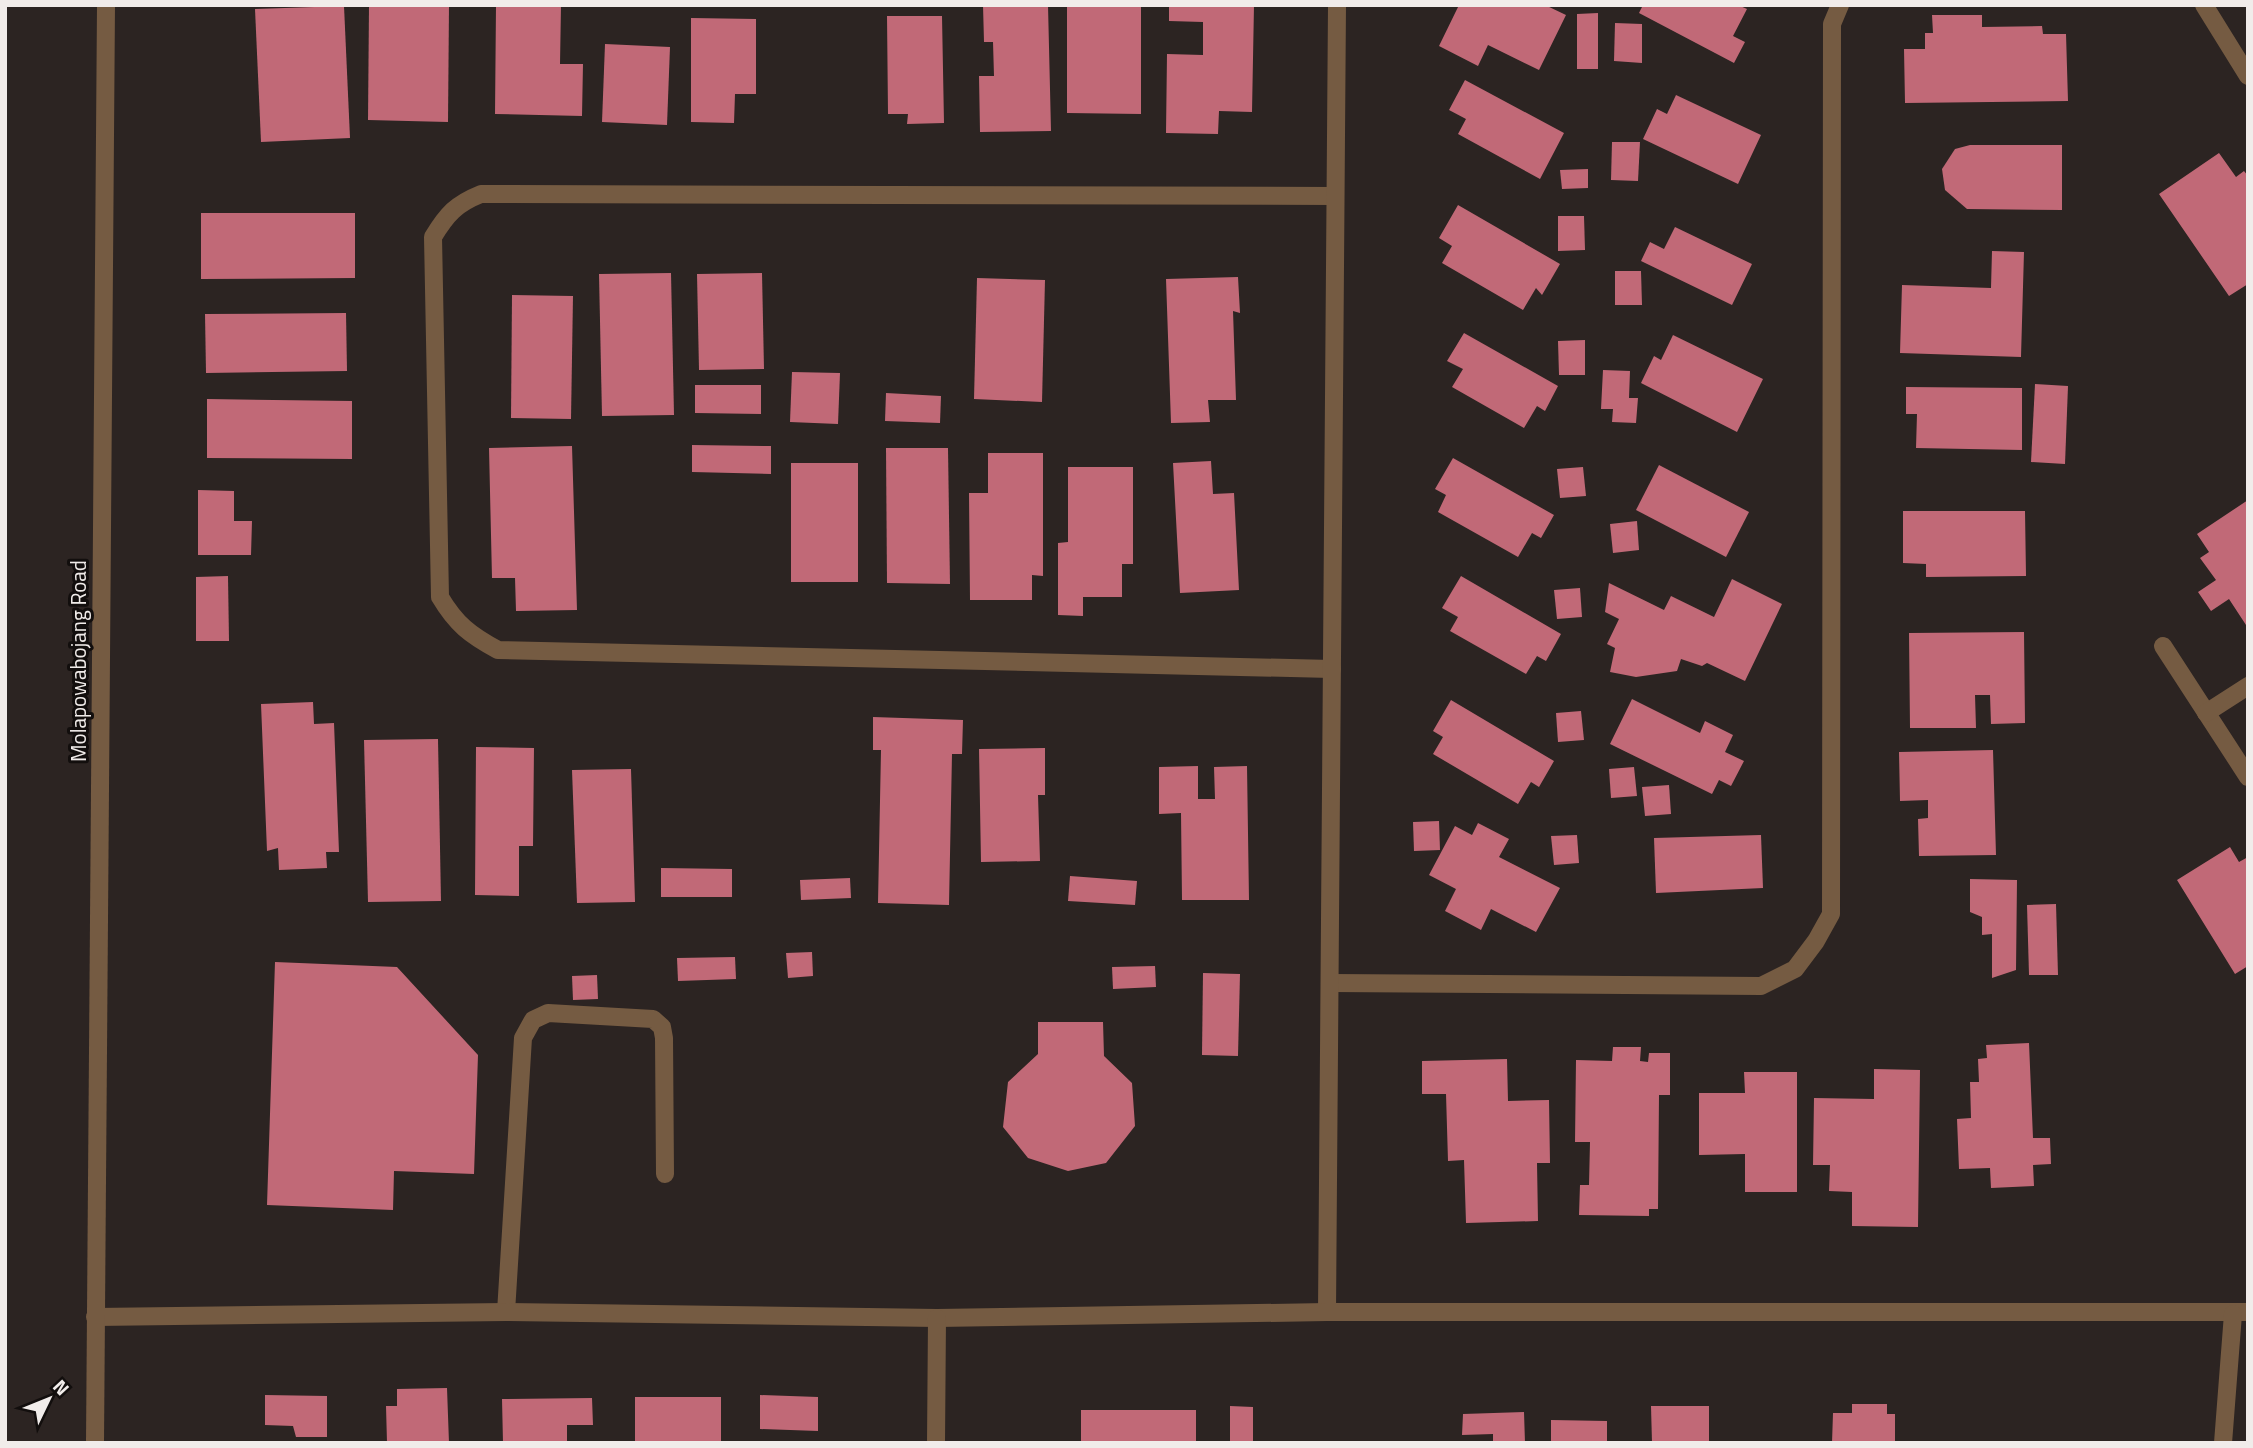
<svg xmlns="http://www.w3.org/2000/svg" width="2253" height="1448" viewBox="0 0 2253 1448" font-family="'Titillium Web',sans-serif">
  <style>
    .building { fill: #c16977 }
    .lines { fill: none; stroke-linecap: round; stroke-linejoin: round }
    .minor { stroke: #755b42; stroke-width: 18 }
    .labels { text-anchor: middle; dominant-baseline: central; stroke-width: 6; stroke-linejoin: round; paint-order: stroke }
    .street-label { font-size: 21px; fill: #f1ecea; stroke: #120e0d }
  </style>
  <rect width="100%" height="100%" fill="#2c2422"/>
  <g class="building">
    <path d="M369 5H449L448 122 368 120Z"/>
    <path d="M496 5H561L560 64H583L582 116 495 114Z"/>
    <path d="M983 5H1048L1051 131 980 132 979 76H994L993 42H984Z"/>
    <path d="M1067 5H1141V114L1067 113Z"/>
    <path d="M1169 5H1254L1252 112 1219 111 1218 134 1166 133 1167 54 1203 55V22L1169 21Z"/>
    <path d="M1459 5H1545L1566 15 1539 70 1488 45 1478 66 1439 46Z"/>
    <path d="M1643 5H1738L1747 9 1733 36 1745 42 1734 63 1639 13Z"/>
    <path d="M344 6 350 138 261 142 255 9Z"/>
    <path d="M1598 13V69H1577V14Z"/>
    <path d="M1932 15H1982V27L2042 26 2043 34H2066L2068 101 1905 103 1904 49H1925V33H1933Z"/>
    <path d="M887 16H942L944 123 907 124 908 114H888Z"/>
    <path d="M691 18 756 19V94H735L734 123 691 122Z"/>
    <path d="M1615 23 1642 24V63L1614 61Z"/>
    <path d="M605 44 670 47 667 125 602 122Z"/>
    <path d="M1465 80 1564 133 1540 179 1458 134 1466 119 1449 110Z"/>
    <path d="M1676 95 1761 135 1738 184 1643 139 1657 109 1667 114Z"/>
    <path d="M1612 142H1640L1638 181 1611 180Z"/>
    <path d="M1970 145H2062V210L1967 209 1945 190 1942 169 1955 149Z"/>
    <path d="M2219 153 2236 177 2244 171 2248 176V284L2229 296 2159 194Z"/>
    <path d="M1588 169V188L1562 189 1560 170Z"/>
    <path d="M1458 205 1560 264 1542 295 1536 288 1523 310 1442 263 1452 246 1439 238Z"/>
    <path d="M201 213H355V278L201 279Z"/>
    <path d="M1558 216H1584L1585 250 1558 251Z"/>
    <path d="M1675 227 1752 264 1732 305 1641 261 1650 242 1664 249Z"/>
    <path d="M1992 251 2024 252 2021 357 1900 353 1902 285 1991 288Z"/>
    <path d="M1615 271H1641L1642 305H1615Z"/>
    <path d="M671 273 674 415 602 416 599 274Z"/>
    <path d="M762 273 764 369 699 370 697 274Z"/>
    <path d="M1238 277 1240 313 1233 311 1236 400H1208L1210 422 1171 423 1166 279Z"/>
    <path d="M977 278 1045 280 1042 402 974 399Z"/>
    <path d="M512 295 573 296 571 419 511 418Z"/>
    <path d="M346 313 347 371 206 373 205 314Z"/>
    <path d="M1464 333 1558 386 1545 411 1537 406 1524 428 1452 387 1463 369 1447 361Z"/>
    <path d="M1673 335 1763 379 1737 432 1641 383 1654 356 1661 360Z"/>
    <path d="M1585 340V375H1559L1558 341Z"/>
    <path d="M1603 370 1630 371 1629 398H1638L1636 423 1612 422 1613 409H1601Z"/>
    <path d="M792 372 840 373 838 424 790 422Z"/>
    <path d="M2035 384 2068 386 2065 464 2031 462Z"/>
    <path d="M695 385H761V414L695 413Z"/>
    <path d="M1906 387 2022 388V450L1916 448 1917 414H1906Z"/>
    <path d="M886 393 941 396 940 423 885 421Z"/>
    <path d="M207 399 352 401V459L207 458Z"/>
    <path d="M692 445 771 446V474L692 472Z"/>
    <path d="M572 446 577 610 516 611 515 578H492L489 448Z"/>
    <path d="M886 448H948L950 584 887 583Z"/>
    <path d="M988 453H1043V576L1032 575V600H970L969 493H988Z"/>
    <path d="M1453 458 1554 515 1541 538 1532 533 1518 557 1438 512 1446 495 1435 489Z"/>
    <path d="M1211 461 1213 494 1234 493 1239 590 1180 593 1173 463Z"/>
    <rect x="791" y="463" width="67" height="119"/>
    <path d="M1659 465 1749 512 1726 557 1636 510Z"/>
    <path d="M1068 467H1133V564H1122V597H1083V616L1058 615V543L1068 542Z"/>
    <path d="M1583 467 1586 496 1560 498 1557 469Z"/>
    <path d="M198 490 234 491V521H252L251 555H198Z"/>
    <path d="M2248 500V624L2246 625 2229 599 2211 611 2198 592 2216 580 2200 558 2209 552 2197 534Z"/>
    <path d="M1903 511H2025L2026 576 1926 577V564L1903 563Z"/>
    <path d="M1637 521 1639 550 1613 553 1610 524Z"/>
    <path d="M228 576 229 641H196V577Z"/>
    <path d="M1461 576 1561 634 1546 661 1537 656 1526 674 1450 631 1458 617 1442 608Z"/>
    <path d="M1732 579 1782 604 1745 681 1707 663 1702 666 1681 659 1677 671 1636 677 1610 672 1615 648 1607 644 1619 619 1605 612 1609 583 1664 610 1671 596 1714 617Z"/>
    <path d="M1580 588 1582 617 1557 619 1554 590Z"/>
    <path d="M2024 632 2025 723 1991 724 1990 695H1975L1976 728H1910L1909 633Z"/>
    <path d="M1632 699 1700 733 1705 721 1733 735 1725 752 1744 761 1731 786 1719 780 1712 794 1610 744Z"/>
    <path d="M1451 700 1554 761 1539 787 1531 782 1518 804 1433 754 1443 737 1433 731Z"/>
    <path d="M313 702 314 724 334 723 339 852H326L327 868 279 870 278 848 267 851 261 704Z"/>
    <path d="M1581 711 1584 740 1558 742 1556 713Z"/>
    <path d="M873 717 963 720 962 754H952L949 905 878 903 881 750H873Z"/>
    <path d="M438 739 441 901 368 902 364 740Z"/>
    <path d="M476 747 534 748 533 846H519V896L475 895Z"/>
    <path d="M1045 748V795H1038L1040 861 981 862 979 749Z"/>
    <path d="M1993 750 1996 855 1919 856 1918 819 1928 818V800L1900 801 1899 752Z"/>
    <path d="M1198 766V799H1215L1214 767 1247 766 1249 900H1182L1181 813 1159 814V767Z"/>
    <path d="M1634 767 1637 796 1611 798 1609 769Z"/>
    <path d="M631 769 635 902 577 903 572 770Z"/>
    <path d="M1669 785 1671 814 1645 816 1642 787Z"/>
    <path d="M1439 821 1440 850 1414 851 1413 822Z"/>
    <path d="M1478 823 1509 839 1499 857 1560 888 1536 932 1491 909 1481 930 1445 911 1456 889 1429 875 1455 826 1472 835Z"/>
    <path d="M1577 835 1579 863 1554 865 1551 836Z"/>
    <path d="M1761 835 1763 888 1656 893 1654 838Z"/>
    <path d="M2230 847 2239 862 2248 857V966L2235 974 2177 880Z"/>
    <path d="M661 868 732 869V897H661Z"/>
    <path d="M1070 876 1137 881 1135 905 1068 901Z"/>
    <path d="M850 878 851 898 801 900 800 880Z"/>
    <path d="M1970 879 2017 880 2016 970 1992 978V934L1982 935V917L1970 912Z"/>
    <path d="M2056 904 2058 975H2029L2027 905Z"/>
    <path d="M812 952 813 976 788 978 786 953Z"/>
    <path d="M735 957 736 979 678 981 677 958Z"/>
    <path d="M275 962 397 967 478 1055 474 1174 394 1171 393 1210 267 1205Z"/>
    <path d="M1155 966 1156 987 1113 989 1112 967Z"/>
    <path d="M1203 973 1240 974 1238 1056 1202 1055Z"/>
    <path d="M597 975 598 999 573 1000 572 976Z"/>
    <path d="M1038 1022H1103L1104 1056 1132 1083 1135 1126 1106 1163 1068 1171 1028 1158 1003 1127 1008 1082 1038 1054Z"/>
    <path d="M2029 1043 2033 1138H2050L2051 1164 2033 1165 2034 1186 1991 1188 1990 1168 1959 1169 1957 1119 1971 1118 1970 1082H1979L1978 1059 1987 1058 1986 1045Z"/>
    <path d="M1613 1047H1641L1640 1061 1648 1062 1649 1053H1670V1095H1659L1658 1209H1649V1216L1579 1215 1580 1185H1589L1590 1142H1575L1576 1060 1612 1061Z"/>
    <path d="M1507 1059 1508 1101 1549 1100 1550 1163H1537L1538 1221 1466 1223 1464 1160 1448 1161 1446 1094H1422V1061Z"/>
    <path d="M1874 1069 1920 1070 1918 1227 1852 1226V1192L1829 1191 1830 1165H1813L1814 1098 1874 1099Z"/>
    <path d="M1744 1072H1797V1192H1745V1154L1699 1155V1093H1745Z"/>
    <path d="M447 1388 449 1443H387L386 1406H397V1389Z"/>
    <path d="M265 1395 327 1396V1437H296L293 1426 265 1425Z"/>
    <path d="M760 1395 818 1397V1431L760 1429Z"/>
    <rect x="635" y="1397" width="86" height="46"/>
    <path d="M592 1398 593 1425H567V1443H503L502 1399Z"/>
    <path d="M1852 1404H1887V1414H1895V1443H1832L1833 1413H1852Z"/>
    <path d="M1230 1406 1253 1407V1443H1230Z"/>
    <path d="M1651 1406H1709V1443H1652Z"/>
    <rect x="1081" y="1410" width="115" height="33"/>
    <path d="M1524 1412 1525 1443H1493V1434L1462 1435 1463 1414Z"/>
    <path d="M1551 1420 1607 1421V1443H1551Z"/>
  </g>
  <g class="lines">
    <g class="minor">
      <path d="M2204 5 2248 76"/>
      <path d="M2163 646 2248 777"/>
      <path d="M1332 669 498 650C470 635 456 624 440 597L433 237C447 214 456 204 481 194L1335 196"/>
      <path d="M2206 713 2248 686"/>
      <path d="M1330 983 1761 986 1795 969 1816 941 1831 914 1832 24 1840 5"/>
      <path d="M506 1312 523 1038 533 1020 548 1013 653 1019 662 1027 664 1038 665 1174"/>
      <path d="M1327 1312 1337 5"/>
      <path d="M95 1317 506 1312 937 1318 1327 1312H2248"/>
      <path d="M95 1443 106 5"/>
      <path d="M936 1443 937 1318"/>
      <path d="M2223 1443 2233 1314"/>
    </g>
  </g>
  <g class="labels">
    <g class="street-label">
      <text transform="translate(78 661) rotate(-90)">Molapowabojang Road</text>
    </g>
  </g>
  <rect width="2253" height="1448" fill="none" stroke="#f1ecea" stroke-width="14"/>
  <g transform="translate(49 1399) rotate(47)" stroke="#120e0d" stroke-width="5" paint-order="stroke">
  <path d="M0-5L12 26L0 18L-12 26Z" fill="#f1ecea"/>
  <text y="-10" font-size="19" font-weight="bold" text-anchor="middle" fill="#f1ecea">N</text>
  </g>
</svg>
